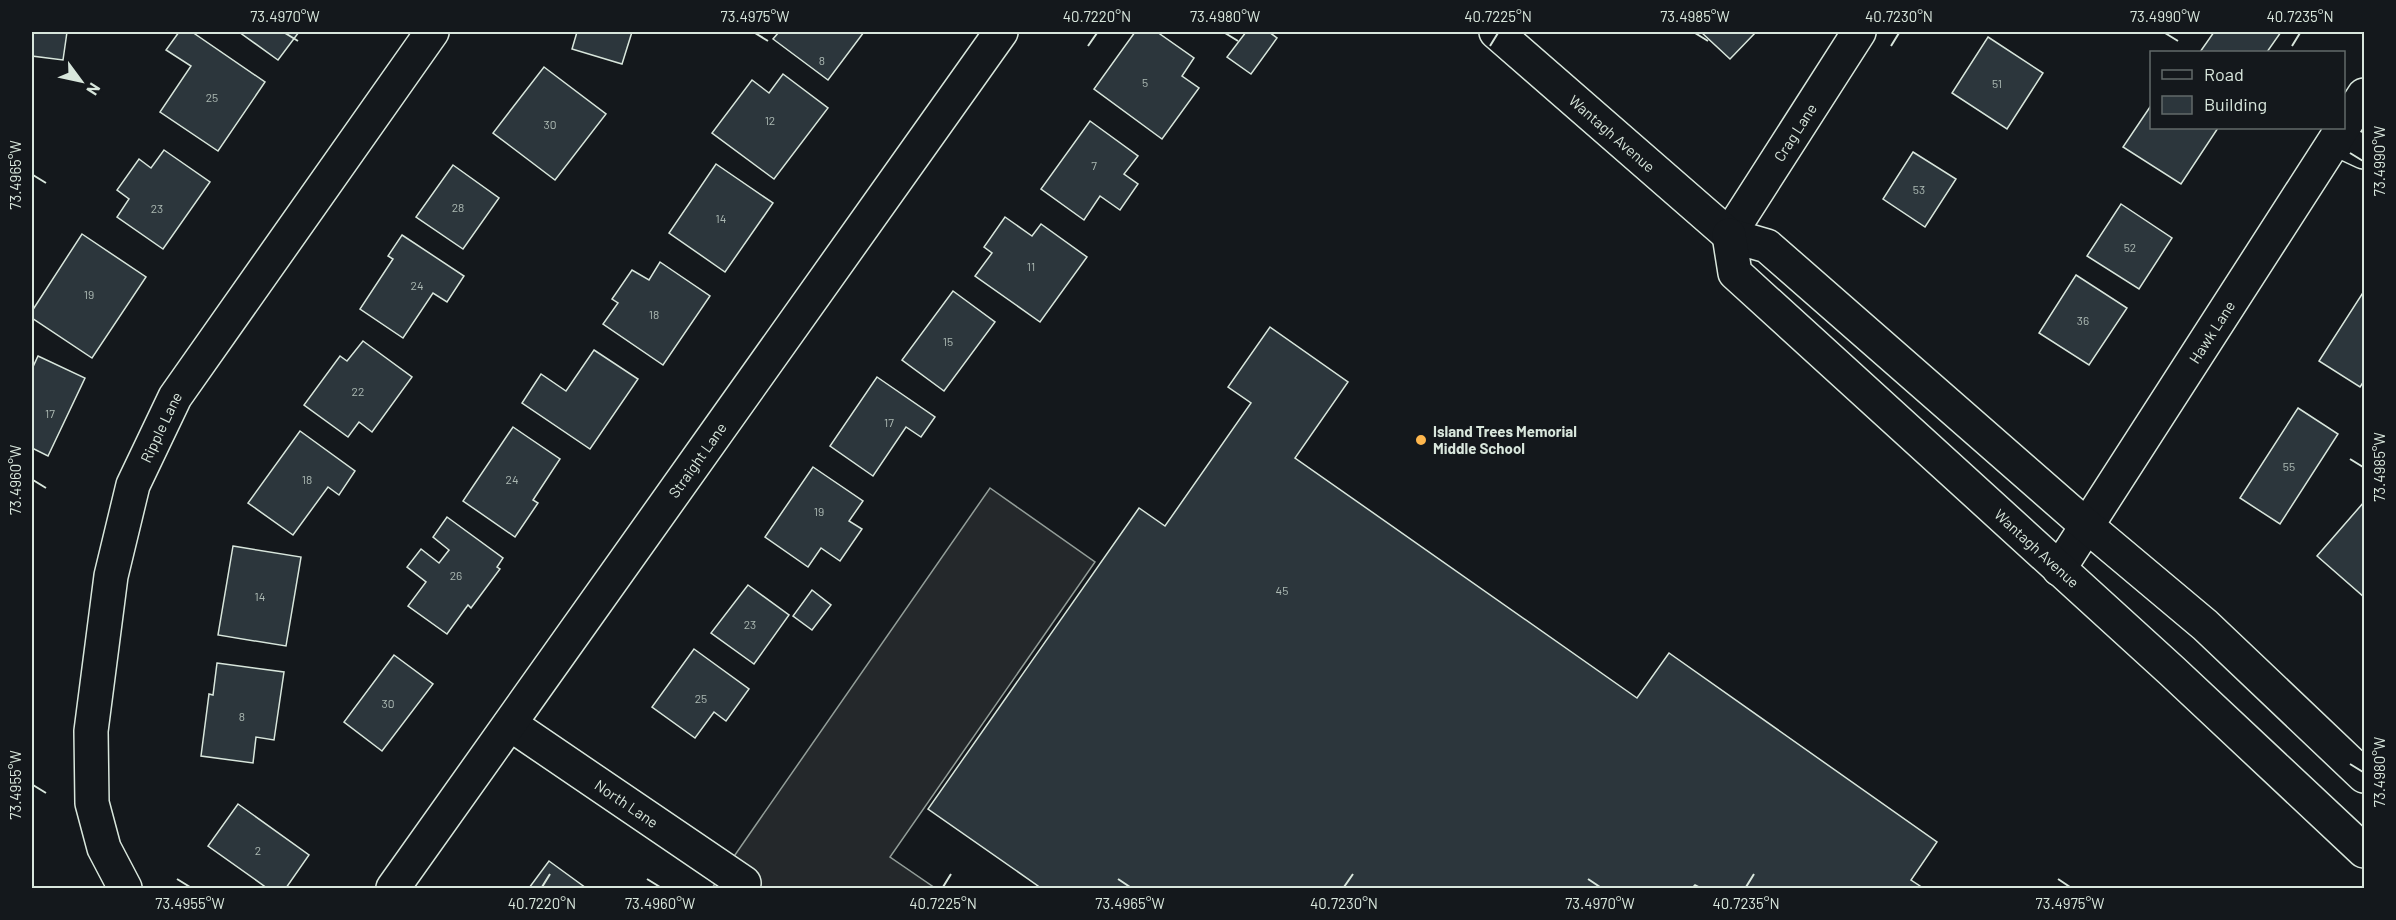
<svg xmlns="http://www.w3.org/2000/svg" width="2396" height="920" viewBox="0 0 2396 920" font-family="Barlow,sans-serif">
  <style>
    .parking { fill: #24282b; stroke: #939e99; stroke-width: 1.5 }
    .building { fill: #2c363c; stroke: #d8e6dc; stroke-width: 1.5 }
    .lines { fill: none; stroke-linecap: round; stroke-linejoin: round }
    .street-casing { stroke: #d8e6dc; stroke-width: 36 }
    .secondary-casing { stroke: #d8e6dc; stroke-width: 36 }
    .street { stroke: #14181c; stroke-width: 33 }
    .secondary { stroke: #14181c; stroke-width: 33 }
    .ticks { fill: none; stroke: #d8e6dc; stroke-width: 2 }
    .poi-dot { fill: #ffb74d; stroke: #14181c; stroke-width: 2 }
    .labels { text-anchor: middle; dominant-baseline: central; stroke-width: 4.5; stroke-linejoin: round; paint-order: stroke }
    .number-label { font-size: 12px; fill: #adbab4 }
    .street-label { font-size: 15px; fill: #d8e6dc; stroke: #14181c }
    .poi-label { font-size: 15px; font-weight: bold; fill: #d8e6dc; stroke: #14181c; text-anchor: start }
    .neatline { fill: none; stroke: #d8e6dc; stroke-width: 2 }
    .ticks-label { font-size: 15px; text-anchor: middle; fill: #d8e6dc }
  </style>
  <rect width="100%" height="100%" fill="#14181c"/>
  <path class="parking" d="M990 488 1095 562 890 857 935 888H712Z"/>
  <g class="building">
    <path d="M32 32H67L63 60 32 56Z"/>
    <path d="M179 32H192L265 82 218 151 160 112 191 66 166 50Z"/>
    <path d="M239 32H299L278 60Z"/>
    <path d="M577 32H632L622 64 572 49Z"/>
    <path d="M779 32H864L828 80 773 39Z"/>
    <path d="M1135 32H1157L1194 58 1182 76 1199 88 1162 139 1094 89Z"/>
    <path d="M1246 32H1269L1277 38 1251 74 1227 57Z"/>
    <path d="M1701 32H1756L1730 59Z"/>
    <path d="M2214 32H2281L2267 52H2200Z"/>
    <path d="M1988 37 2043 73 2007 129 1952 93Z"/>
    <path d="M544 67 606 114 555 180 493 133Z"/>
    <path d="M783 74 828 108 774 179 712 133 752 80 769 93Z"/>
    <path d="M2152 104V128H2218L2181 184 2123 147Z"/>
    <path d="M1090 121 1138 156 1124 174 1138 184 1120 210 1100 196 1084 220 1041 189Z"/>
    <path d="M164 150 210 182 163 249 117 217 129 199 117 190 139 159 151 168Z"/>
    <path d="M1913 152 1956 179 1925 227 1883 199Z"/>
    <path d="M716 164 773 203 725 272 669 233Z"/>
    <path d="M453 165 499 198 463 249 416 217Z"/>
    <path d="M2121 204 2172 238 2139 289 2087 256Z"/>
    <path d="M1005 217 1032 236 1041 224 1087 257 1040 322 975 276 992 253 984 247Z"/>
    <path d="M82 234 146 277 92 358 32 318V311Z"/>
    <path d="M402 235 464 276 447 302 433 293 403 338 360 309 393 259 388 256Z"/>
    <path d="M660 262 710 296 663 365 603 324 618 303 612 299 632 270 649 280Z"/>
    <path d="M2076 275 2127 308 2089 365 2039 333Z"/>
    <path d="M953 291 995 322 944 391 902 360Z"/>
    <path d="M2364 291V381L2360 387 2319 361Z"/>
    <path d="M1270 327 1348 382 1295 458 1637 698 1669 653 1937 842 1911 880 1923 888H1701L1695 885 1692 888H1041L928 809 1139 508 1165 526 1251 403 1228 387Z"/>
    <path d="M363 341 412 377 372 432 359 422 348 437 304 405 340 356 347 361Z"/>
    <path d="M594 350 638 379 590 449 522 403 541 374 566 391Z"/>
    <path d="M38 356 85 378 48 456 32 448V369Z"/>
    <path d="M877 377 935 417 921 437 906 427 873 476 830 446Z"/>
    <path d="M2298 408 2338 434 2280 524 2240 498Z"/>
    <path d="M513 427 560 459 533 500 538 503 515 537 463 501Z"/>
    <path d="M300 431 355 471 339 495 328 487 293 535 248 503Z"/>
    <path d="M813 467 863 501 849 521 862 529 840 561 821 548 808 567 765 537Z"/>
    <path d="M2364 502V597L2317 556Z"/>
    <path d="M447 517 503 558 497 567 500 569 471 608 468 605 447 634 408 606 426 582 407 567 421 549 439 563 449 550 433 537Z"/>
    <path d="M233 546 301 557 286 646 218 635Z"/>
    <path d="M748 585 789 615 754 664 711 633Z"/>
    <path d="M812 590 831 605 812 630 793 616Z"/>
    <path d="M694 649 749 689 726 721 714 712 695 738 652 707Z"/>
    <path d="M394 655 433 684 382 751 344 722Z"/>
    <path d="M217 663 284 672 274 740 256 737 253 763 201 756 209 694 213 695Z"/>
    <path d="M238 804 309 855 286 888H267L208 846Z"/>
    <path d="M549 861 586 888H529Z"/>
  </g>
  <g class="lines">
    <g class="street-casing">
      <g id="street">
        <path d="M2336 139 2364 152"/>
        <path id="s1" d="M1729 235 1859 32"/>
        <path id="s2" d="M2059 569 2364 95"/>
        <path id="s3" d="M510 724 744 883"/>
        <path id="s4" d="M125 888 104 848 92 803 91 731 111 576 133 485 175 397 432 32"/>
        <path id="s5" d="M393 888 1001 32"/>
      </g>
    </g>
    <g class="secondary-casing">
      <g id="secondary">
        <path id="s6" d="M1496 32 1729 235 1767 246 2087 526 2205 625 2364 776"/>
        <path id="s7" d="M1729 235 1735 273 2172 671 2364 851"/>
      </g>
    </g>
    <use href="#street" class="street"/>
    <use href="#secondary" class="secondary"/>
  </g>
  <path class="ticks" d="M285 33 298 41M755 33 768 41M1225 33 1238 41M1695 33 1708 41M2165 33 2178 41M1088 46 1097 33M1490 46 1498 33M1891 46 1899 33M2292 46 2300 33M2350 153 2363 161M33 175 46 183M2350 459 2363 467M33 480 46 488M2350 764 2363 772M33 785 46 793M177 879 190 887M647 879 660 887M1118 879 1130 887M1588 879 1600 887M2058 879 2070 887M542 887 550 874M943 887 951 874M1344 887 1353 874M1746 887 1754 874"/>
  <circle class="poi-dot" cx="1421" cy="440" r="6"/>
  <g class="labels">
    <g class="number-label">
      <text x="822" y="60">8</text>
      <text x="1145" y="82">5</text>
      <text x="1997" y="83">51</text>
      <text x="212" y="97">25</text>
      <text x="770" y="120">12</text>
      <text x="550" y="124">30</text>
      <text x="1094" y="165">7</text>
      <text x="1919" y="189">53</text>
      <text x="458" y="207">28</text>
      <text x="157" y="208">23</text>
      <text x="721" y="218">14</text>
      <text x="2130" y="247">52</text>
      <text x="1031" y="266">11</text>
      <text x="417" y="285">24</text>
      <text x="89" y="294">19</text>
      <text x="654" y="314">18</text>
      <text x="2083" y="320">36</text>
      <text x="948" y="341">15</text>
      <text x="358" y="391">22</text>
      <text x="50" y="413">17</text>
      <text x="889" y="422">17</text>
      <text x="2289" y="466">55</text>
      <text x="307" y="479">18</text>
      <text x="512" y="479">24</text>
      <text x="819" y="511">19</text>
      <text x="456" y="575">26</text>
      <text x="1282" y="590">45</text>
      <text x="260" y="596">14</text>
      <text x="750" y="624">23</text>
      <text x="701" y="698">25</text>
      <text x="388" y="703">30</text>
      <text x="242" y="716">8</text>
      <text x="258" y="850">2</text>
    </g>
    <g class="street-label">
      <text stroke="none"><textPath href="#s6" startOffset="154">Wantagh Avenue</textPath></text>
      <text stroke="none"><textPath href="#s1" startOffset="122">Crag Lane</textPath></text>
      <text stroke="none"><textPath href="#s2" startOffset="282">Hawk Lane</textPath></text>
      <text stroke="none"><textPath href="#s4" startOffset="478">Ripple Lane</textPath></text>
      <text stroke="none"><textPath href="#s5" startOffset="525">Straight Lane</textPath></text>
      <text stroke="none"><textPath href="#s7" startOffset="447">Wantagh Avenue</textPath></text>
      <text stroke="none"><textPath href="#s3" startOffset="141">North Lane</textPath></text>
    </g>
    <g class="poi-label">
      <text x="1433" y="431">Island Trees Memorial<tspan x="1433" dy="17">Middle School</tspan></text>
    </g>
  </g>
  <rect width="2396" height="920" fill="none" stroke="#14181c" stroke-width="66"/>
  <rect x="2150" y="51" width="195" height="78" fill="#14181c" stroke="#626a69" stroke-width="1.5"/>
  <rect x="2162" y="70" width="30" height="9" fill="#14181c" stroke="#626a69" stroke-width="1.5"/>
  <text x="2204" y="81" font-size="18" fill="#d8e6dc">Road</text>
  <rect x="2162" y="96" width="30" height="18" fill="#2c363c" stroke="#626a69" stroke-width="1.5"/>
  <text x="2204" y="111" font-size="18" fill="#d8e6dc">Building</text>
  <g transform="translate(81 81) rotate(123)" stroke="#14181c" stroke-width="4.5" paint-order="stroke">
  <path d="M0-4.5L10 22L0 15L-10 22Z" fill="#d8e6dc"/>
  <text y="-9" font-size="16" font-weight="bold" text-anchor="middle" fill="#d8e6dc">N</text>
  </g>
  <rect x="33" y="33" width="2330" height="854" class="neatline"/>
  <g class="ticks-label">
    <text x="285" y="22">73.4970°W</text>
    <text x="755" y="22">73.4975°W</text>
    <text x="1097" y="22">40.7220°N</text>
    <text x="1225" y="22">73.4980°W</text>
    <text x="1498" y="22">40.7225°N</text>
    <text x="1695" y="22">73.4985°W</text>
    <text x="1899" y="22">40.7230°N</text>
    <text x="2165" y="22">73.4990°W</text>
    <text x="2300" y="22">40.7235°N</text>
    <text transform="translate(2380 161) rotate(-90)" y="5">73.4990°W</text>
    <text transform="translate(16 175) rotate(-90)" y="5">73.4965°W</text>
    <text transform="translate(2380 467) rotate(-90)" y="5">73.4985°W</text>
    <text transform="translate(16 480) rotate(-90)" y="5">73.4960°W</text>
    <text transform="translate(2380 772) rotate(-90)" y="5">73.4980°W</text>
    <text transform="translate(16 785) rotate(-90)" y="5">73.4955°W</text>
    <text x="190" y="909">73.4955°W</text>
    <text x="542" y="909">40.7220°N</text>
    <text x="660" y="909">73.4960°W</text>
    <text x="943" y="909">40.7225°N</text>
    <text x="1130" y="909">73.4965°W</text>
    <text x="1344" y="909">40.7230°N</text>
    <text x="1600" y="909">73.4970°W</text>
    <text x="1746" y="909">40.7235°N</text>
    <text x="2070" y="909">73.4975°W</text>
  </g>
</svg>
